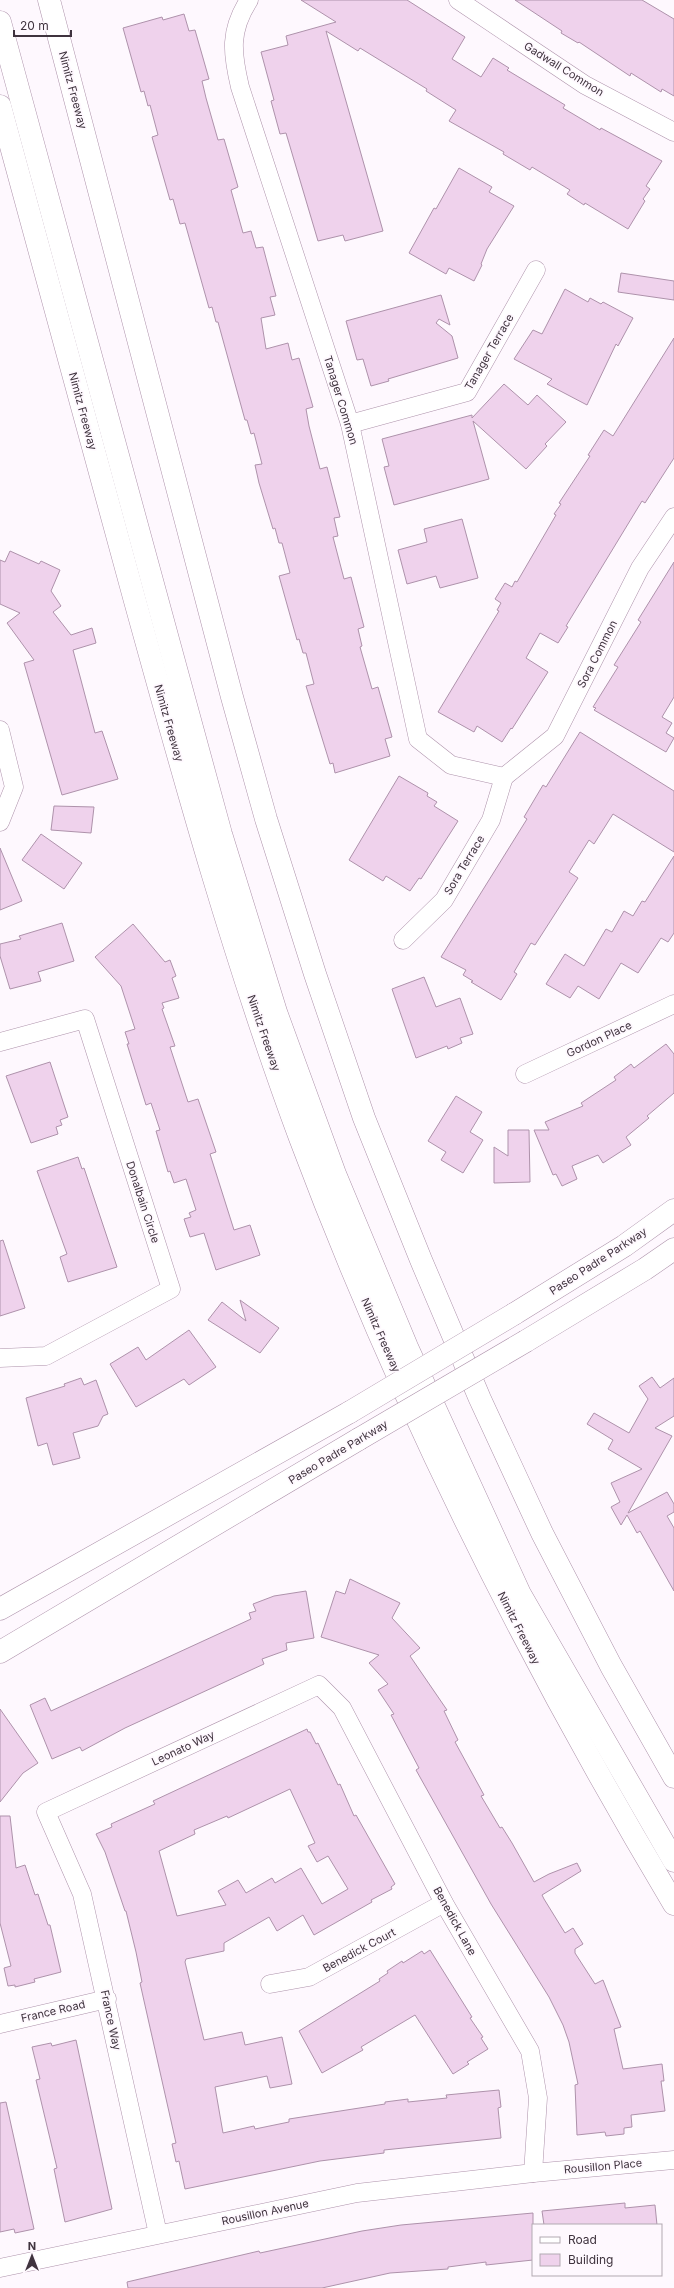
<svg xmlns="http://www.w3.org/2000/svg" width="674" height="2288" viewBox="0 0 674 2288" font-family="Inter,sans-serif">
  <style>
    .building { fill: #efd2ec; stroke: #ae92ab; fill-rule: evenodd }
    .lines { fill: none; stroke-linecap: round; stroke-linejoin: round }
    .street-casing { stroke: #ae93ab; stroke-width: 19 }
    .secondary-casing { stroke: #ae93ab; stroke-width: 23 }
    .highway-casing { stroke: #ae93ab; stroke-width: 23 }
    .street { stroke: #fff; stroke-width: 18 }
    .secondary { stroke: #fff; stroke-width: 22 }
    .highway { stroke: #fff; stroke-width: 22 }
    .secondary-bridge-casing { stroke: #ae93ab; stroke-width: 23; stroke-linecap: butt }
    .secondary-bridge { stroke: #fff; stroke-width: 22 }
    .labels { text-anchor: middle; dominant-baseline: central; stroke-width: 3.5; stroke-linejoin: round; paint-order: stroke }
    .street-label { font-size: 11px; fill: #3f333e; stroke: #fef8fe }
  </style>
  <rect width="100%" height="100%" fill="#fef8fe"/>
  <g class="building">
    <path d="M301 0H407L465 37 452 59 481 77 493 58 509 68 507 70 565 105 563 108 600 130 601 128 662 161 646 186 650 189 643 199 645 201 628 229 585 203 584 205 567 194 570 190 532 167 530 170 503 154 504 152 449 121 456 110 426 91 427 89 360 48 358 51 326 31 383 231 345 241 343 235 318 241 286 133 280 134 271 101 274 100 261 52 288 45 286 36 336 22Z"/>
    <path d="M515 0H642L674 19V96L662 89 661 92 631 73 630 76 579 42 578 43 561 33 562 31Z"/>
    <path d="M184 14 189 31 195 30 209 79 202 81 206 98 218 140 224 139 238 187 231 190 243 233 251 231 256 248 263 247 276 296 270 297 275 315 261 318 266 349 288 343 292 360 299 358 313 407 306 409 309 426 320 469 327 467 340 517 334 518 338 536 333 537 344 579 351 577 364 627 358 629 362 646 360 647 372 689 378 687 392 737 385 739 390 756 335 773 333 763 330 764 306 686 314 684 306 653H303L299 639 297 640 279 576 290 573 282 543H279L275 528 273 529 259 483 255 465 262 464 254 433 251 434 247 420H245L218 322H216L212 307 209 308 185 223 180 224 173 199 170 200 152 137 158 135 150 105 148 106 144 91 141 92 123 28 162 17 163 20Z"/>
    <path d="M459 168 492 187 489 192 514 206 487 249 481 264 482 265 474 281 449 268 446 274 409 253 434 208 436 209Z"/>
    <path d="M621 273 674 281V300L618 292Z"/>
    <path d="M565 289 588 302 590 298 601 304 603 302 633 318 618 346 616 344 587 405 547 384 552 379 514 359 533 330 542 334Z"/>
    <path d="M441 295 450 325 439 319 436 323 452 336 458 358 388 379 389 381 371 386 363 359 357 360 346 321Z"/>
    <path d="M674 338V458L645 503 642 501 566 626 568 627 558 643 540 633 526 658 548 672 512 729 511 728 502 742 477 726 474 732 438 712 499 611 497 610 501 603 495 599 505 583 512 587 515 581 517 582 556 515 554 514 561 504 559 503 590 456 588 455 604 430 613 436Z"/>
    <path d="M504 384 528 405 537 395 566 422 545 444 547 446 526 469 473 421 489 479 394 505 384 467 389 466 382 439 472 415V418Z"/>
    <path d="M462 519 478 578 440 588 436 576 407 584 398 550 427 542 424 529Z"/>
    <path d="M10 551 39 564 41 561 60 570 51 591 61 606 53 612 71 635 92 628 96 643 73 650 95 733 102 731 118 779 62 795 24 663 34 660 7 623 20 613 0 604V560L5 562Z"/>
    <path d="M674 562V697L662 717 672 723 666 733 674 738 666 752 594 710 596 708 593 707 618 667 614 665 641 622 638 620Z"/>
    <path d="M580 732 674 791V852L613 814 594 844 589 840 569 872 578 878 535 945 531 943 514 972 517 974 501 1000 471 982 473 981 463 975 466 970 441 957 527 819 524 817 543 785 546 787Z"/>
    <path d="M399 776 428 793 427 796 437 802 434 806 458 821 421 879 419 878 410 891 386 876 383 881 349 860Z"/>
    <path d="M54 806 94 807 91 833 51 830Z"/>
    <path d="M41 834 82 863 64 889 22 860Z"/>
    <path d="M0 848 22 901 0 910Z"/>
    <path d="M674 856V933L668 942 661 938 638 973 621 963 599 999 578 986 570 998 546 984 565 954 584 966 606 929 612 932 624 911 633 916 642 901 645 902Z"/>
    <path d="M62 923 74 961 38 972 41 981 10 989 0 956V944L21 939 19 936Z"/>
    <path d="M133 924 165 962 170 960 176 976 172 978 179 998 162 1003 164 1008 162 1009 175 1046 170 1047 188 1102 198 1099 216 1152 210 1154 234 1230 250 1225 260 1255 216 1270 204 1233 190 1237 184 1219 191 1217 189 1213 196 1210 186 1179 174 1183 170 1171 168 1172 156 1131 160 1130 151 1103 146 1105 127 1044H129L125 1032 135 1029 121 986 95 957Z"/>
    <path d="M424 977 436 1007 460 998 473 1034 460 1038 462 1043 448 1049 447 1046 416 1058 392 989Z"/>
    <path d="M666 1044 674 1054V1093L647 1116 649 1118 626 1137 631 1145 603 1163 598 1155 572 1166 577 1179 562 1186 556 1174 553 1175 534 1130H549L545 1122 583 1106 581 1103 616 1080 614 1077 631 1064 634 1068Z"/>
    <path d="M50 1062 68 1117 60 1120 62 1125 56 1127 58 1134 31 1143 6 1076Z"/>
    <path d="M456 1096 482 1112 470 1132 483 1140 463 1173 441 1160 446 1152 428 1141Z"/>
    <path d="M508 1130H529L530 1182 494 1183V1147L508 1156Z"/>
    <path d="M78 1157 82 1169 84 1168 117 1267 68 1282 60 1257 67 1254 37 1171Z"/>
    <path d="M3 1240 25 1308 0 1316V1241Z"/>
    <path d="M240 1300 279 1328 260 1353 208 1320 222 1302 246 1321Z"/>
    <path d="M189 1330 216 1367 189 1385 184 1379 136 1407 110 1364 138 1347 146 1360Z"/>
    <path d="M652 1377 660 1388 674 1378V1416L655 1428 672 1436 628 1513 667 1492 674 1504V1512L667 1516 674 1528V1591L640 1531 637 1533 627 1515 621 1525 611 1507 620 1502 611 1483 642 1469 608 1449 613 1440 587 1424 594 1413 629 1433 648 1399 639 1386Z"/>
    <path d="M81 1378 84 1385 96 1380 108 1414 103 1416 98 1426 73 1433 80 1458 53 1465 47 1443 38 1446 26 1398 65 1386 64 1384Z"/>
    <path d="M350 1579 400 1603 392 1618 420 1648 410 1656 447 1710 444 1711 458 1740 455 1742 484 1795 481 1796 500 1828 502 1827 512 1843 534 1882 549 1874 577 1863 581 1871 542 1895 544 1899 565 1933 573 1928 583 1944 575 1949V1953L595 1984 603 1980 621 2027 614 2029 623 2069 662 2064 664 2081H661L665 2111 631 2115 632 2127 624 2128V2134L606 2136 605 2132 577 2135 575 2085 578 2084 569 2042 563 2025 549 1997 491 1904 416 1770 419 1768 391 1715 394 1714 378 1690 388 1684 369 1663 379 1655 321 1637 336 1591 345 1594Z"/>
    <path d="M306 1591 314 1638 286 1643 287 1650 262 1659 264 1664 125 1728 82 1751 80 1747 52 1759 30 1705 45 1698 51 1711 251 1619 249 1613 256 1611 253 1604 274 1596Z"/>
    <path d="M0 1709 38 1763 23 1773 0 1802Z"/>
    <path d="M307 1729 308 1732H310L316 1744 318 1743 338 1785 340 1784 354 1816 356 1815 395 1884 391 1887 392 1889 371 1900 372 1902 314 1935 303 1915 277 1931 269 1917 224 1943V1951L186 1959 185 1962 204 2040 242 2032 245 2045 282 2037 292 2084 270 2088 267 2076 215 2087 223 2133 254 2126 255 2129 289 2122V2119L385 2104V2102L408 2099V2102L447 2098 446 2095 499 2090 501 2107 498 2108 501 2138 384 2150V2153L320 2161 185 2189 179 2161 176 2162 172 2144 176 2143 140 1983 142 1982 136 1952 126 1911H125L105 1852 96 1834 112 1827 111 1824 155 1804 153 1801ZM290 1789 315 1843 308 1846 317 1862 328 1856 348 1889 322 1904 301 1868 275 1883 272 1878 246 1893 238 1880 218 1891 226 1905 177 1916 159 1851 195 1834 194 1830 227 1816 228 1818Z"/>
    <path d="M0 1816H10L16 1868 25 1865 35 1895 38 1894 48 1925H50L61 1972 34 1979 35 1982 15 1987V1985L8 1986 4 1968 11 1966 0 1923Z"/>
    <path d="M430 1950 472 2017 470 2018 483 2037 481 2038 488 2049 467 2062 469 2064 453 2074 415 2015 361 2047 363 2050 322 2073 299 2031 380 1981 379 1979 388 1973 387 1971 402 1961 403 1963 422 1951 424 1954Z"/>
    <path d="M76 2040 112 2209 65 2222 54 2169 57 2168 36 2080 40 2079 32 2047 51 2043 52 2046Z"/>
    <path d="M6 2102 34 2229 15 2233 14 2229 0 2232V2103Z"/>
    <path d="M625 2203V2208L655 2205 657 2225H544L542 2211Z"/>
    <path d="M533 2213V2260L486 2265V2262L448 2267V2269L390 2273 322 2288H128L127 2282 259 2251 260 2253 362 2231 401 2225Z"/>
  </g>
  <g class="lines">
    <g class="street-casing">
      <g id="street">
        <path d="M249 0C229 31 232 53 240 87L350 424 418 739 451 765 504 777"/>
        <path d="M458 0 585 85 674 132"/>
        <path d="M350 424 467 392 536 270"/>
        <path d="M0 730 14 787 0 822"/>
        <path d="M504 777 555 736 640 568 674 517"/>
        <path d="M403 940 444 900 491 820 504 777"/>
        <path d="M0 1042 85 1019 171 1289 46 1356 0 1358"/>
        <path d="M525 1074 674 1004"/>
        <path d="M270 1984 309 1977 444 1903"/>
        <path d="M0 2024 107 1999"/>
        <path d="M158 2234 82 1894 46 1812 319 1685 342 1708 444 1903 530 2051 538 2098 533 2173"/>
        <path d="M0 2268 357 2193 533 2173 674 2160"/>
      </g>
    </g>
    <g class="secondary-casing">
      <g id="secondary">
        <path d="M514 1314 624 1246 674 1210"/>
        <path d="M526 1341 645 1269 674 1249"/>
        <path d="M0 1609 350 1412"/>
        <path d="M0 1652 359 1439"/>
      </g>
    </g>
    <g class="highway-casing">
      <g id="highway">
        <path d="M49 0 232 697 266 819 315 974 364 1118 421 1260 480 1399 542 1533 611 1666 674 1777"/>
        <path d="M0 22 221 834 276 1012 335 1174 407 1347 520 1594 674 1861"/>
        <path d="M0 106C45 271 90 436 135 601 185 782 235 963 300 1138 400 1405 528 1660 674 1904"/>
      </g>
    </g>
    <use href="#street" class="street"/>
    <use href="#secondary" class="secondary"/>
    <use href="#highway" class="highway"/>
    <g class="secondary-bridge-casing">
      <g id="secondary-bridge">
        <path d="M350 1412 514 1314"/>
        <path d="M359 1439 526 1341"/>
      </g>
    </g>
    <use href="#secondary-bridge" class="secondary-bridge"/>
  </g>
  <g class="labels">
    <g class="street-label">
      <text transform="translate(564 69) rotate(32)">Gadwall Common</text>
      <text transform="translate(73 90) rotate(75)">Nimitz Freeway</text>
      <text transform="translate(489 352) rotate(-60)">Tanager Terrace</text>
      <text transform="translate(341 400) rotate(73)">Tanager Common</text>
      <text transform="translate(83 411) rotate(75)">Nimitz Freeway</text>
      <text transform="translate(597 654) rotate(-63)">Sora Common</text>
      <text transform="translate(169 723) rotate(74)">Nimitz Freeway</text>
      <text transform="translate(464 865) rotate(-59)">Sora Terrace</text>
      <text transform="translate(264 1033) rotate(71)">Nimitz Freeway</text>
      <text transform="translate(599 1039) rotate(-25)">Gordon Place</text>
      <text transform="translate(143 1202) rotate(72)">Donalbain Circle</text>
      <text transform="translate(598 1261) rotate(-33)">Paseo Padre Parkway</text>
      <text transform="translate(381 1335) rotate(66)">Nimitz Freeway</text>
      <text transform="translate(338 1452) rotate(-31)">Paseo Padre Parkway</text>
      <text transform="translate(519 1628) rotate(63)">Nimitz Freeway</text>
      <text transform="translate(183 1748) rotate(-25)">Leonato Way</text>
      <text transform="translate(455 1921) rotate(61)">Benedick Lane</text>
      <text transform="translate(359 1950) rotate(-28)">Benedick Court</text>
      <text transform="translate(53 2011) rotate(-13)">France Road</text>
      <text transform="translate(111 2020) rotate(78)">France Way</text>
      <text transform="translate(603 2166) rotate(-5)">Rousillon Place</text>
      <text transform="translate(265 2212) rotate(-12)">Rousillon Avenue</text>
    </g>
  </g>
  <rect x="532" y="2224" width="130" height="52" fill="#fef8fe" stroke="#b2a9b1"/>
  <rect x="540" y="2237" width="20" height="6" fill="#ffffff" stroke="#b2a9b1"/>
  <text x="568" y="2244" font-size="12" fill="#3f333e">Road</text>
  <rect x="540" y="2254" width="20" height="12" fill="#efd2ec" stroke="#b2a9b1"/>
  <text x="568" y="2264" font-size="12" fill="#3f333e">Building</text>
  <g transform="translate(32 2256)" stroke="#fef8fe" stroke-width="3" paint-order="stroke">
  <path d="M0-3L7 15L0 10L-7 15Z" fill="#3f333e"/>
  <text y="-6" font-size="11" font-weight="bold" text-anchor="middle" fill="#3f333e">N</text>
  </g>
  <path d="M14 30v6h57v-6" fill="none" stroke="#3f333e" stroke-width="2"/>
  <text x="20" y="30" font-size="12" fill="#3f333e" stroke="#fef8fe" stroke-width="3" paint-order="stroke">20 m</text>
</svg>
